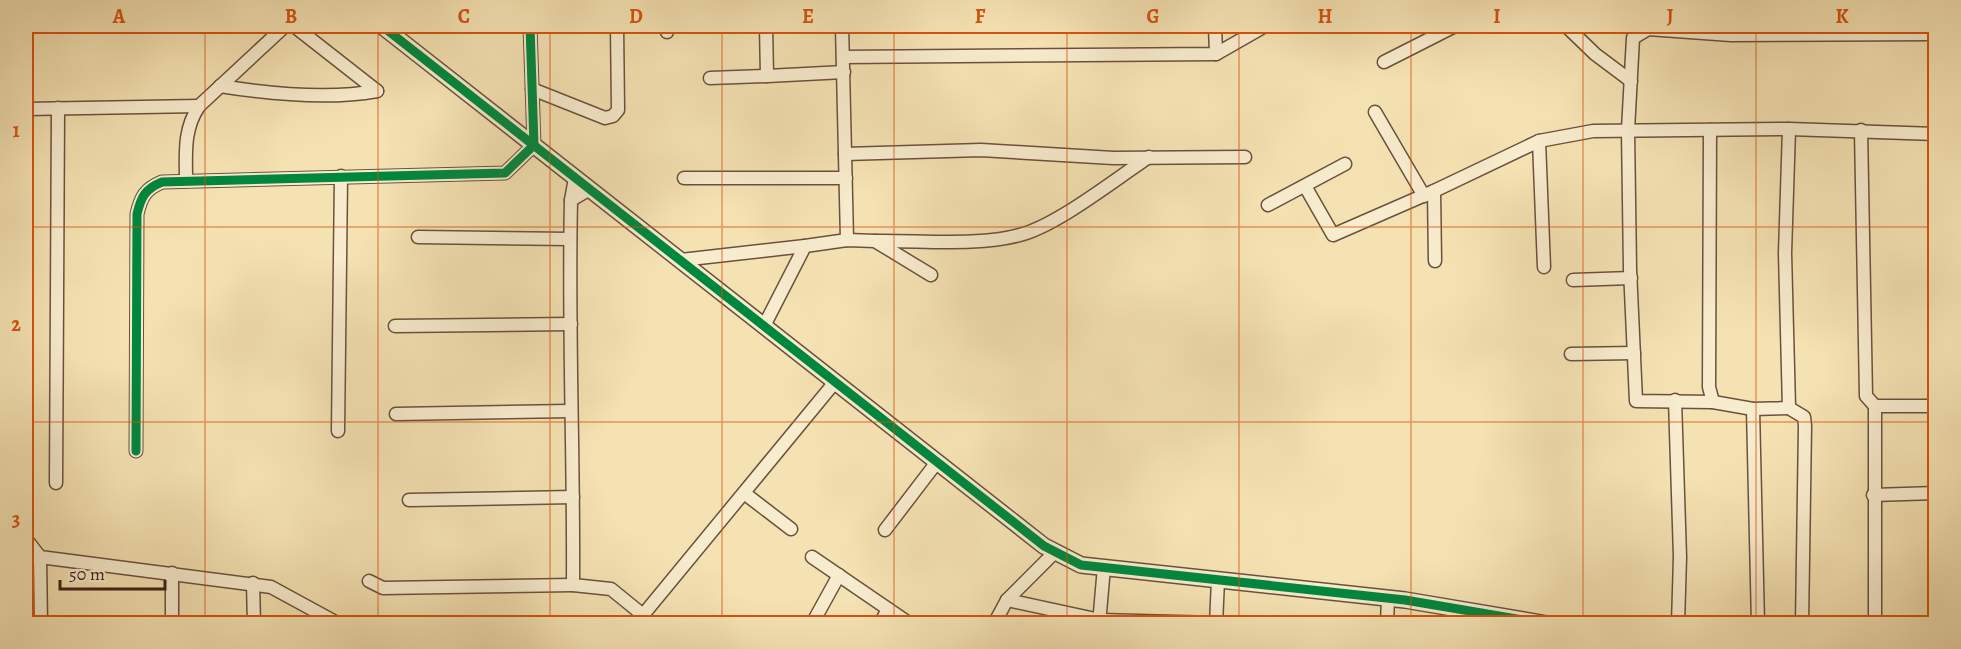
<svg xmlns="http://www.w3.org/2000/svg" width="1961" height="649" viewBox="0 0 1961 649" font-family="Alegreya,serif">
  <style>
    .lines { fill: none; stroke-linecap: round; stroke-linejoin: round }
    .minor-casing { stroke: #6a513e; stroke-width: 15 }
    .tertiary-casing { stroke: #6a513e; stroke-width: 18 }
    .minor { stroke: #f8ecce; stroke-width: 12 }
    .tertiary { stroke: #f8ecce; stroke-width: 15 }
    .cycleway-casing { stroke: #f8ecce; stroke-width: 13 }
    .cycleway { stroke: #00873e; stroke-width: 9 }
    .grid { fill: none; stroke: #d7530d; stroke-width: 1.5; stroke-opacity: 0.55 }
    .neatline { fill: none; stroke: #d7530d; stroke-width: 2 }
    .grid-label { font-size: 20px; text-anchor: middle; font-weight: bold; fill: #d7530d }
  </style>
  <rect width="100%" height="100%" fill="#f5e2b3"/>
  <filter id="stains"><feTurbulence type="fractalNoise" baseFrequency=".00333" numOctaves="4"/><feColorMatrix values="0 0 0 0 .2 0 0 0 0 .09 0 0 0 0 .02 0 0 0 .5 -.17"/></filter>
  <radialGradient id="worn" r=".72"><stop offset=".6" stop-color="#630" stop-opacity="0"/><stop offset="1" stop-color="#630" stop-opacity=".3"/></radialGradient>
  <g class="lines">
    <g class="minor-casing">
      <g id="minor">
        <path d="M294 26 377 91"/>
        <path d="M667 26V32"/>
        <path d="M766 26 767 76 844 72"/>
        <path d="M842 26 847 240"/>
        <path d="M1566 26 1595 54 1631 81"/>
        <path d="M1216 54 1265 26"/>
        <path d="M843 57 1216 54 1215 26"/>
        <path d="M1384 62 1455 26"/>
        <path d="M710 78 767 76"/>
        <path d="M220 86C270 94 327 100 377 91"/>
        <path d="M532 89 605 118 613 116 618 110 617 26"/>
        <path d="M26 109 199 106"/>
        <path d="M1375 112 1424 196"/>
        <path d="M1710 130 1709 387 1713 402 1753 409 1789 408 1785 253 1789 129"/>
        <path d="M1861 130 1866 396 1875 406"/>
        <path d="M1539 141 1544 267"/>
        <path d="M845 154 981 150 1113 158 1245 157"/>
        <path d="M575 178 571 200 590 189"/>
        <path d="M684 178H846"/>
        <path d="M186 181C186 154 183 130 199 106L285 26"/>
        <path d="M1305 186 1333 235 1434 191"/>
        <path d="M571 200C568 328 574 456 573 585L611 589 643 615 635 624"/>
        <path d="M1268 205 1345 164"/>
        <path d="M418 237 570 239"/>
        <path d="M875 241C920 240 980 247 1023 234 1060 223 1114 180 1149 157"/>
        <path d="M681 260 805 246"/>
        <path d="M1435 261 1434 191 1539 141 1593 131 1789 129 1936 134"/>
        <path d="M1573 280 1631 278"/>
        <path d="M395 326 571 324"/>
        <path d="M764 326 805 246 847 240 875 241 931 275"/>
        <path d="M1571 354 1634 353"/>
        <path d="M1675 400 1680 557 1678 624"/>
        <path d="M1713 402 1636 401 1630 269 1628 130 1633 38 1648 29 1731 35 1936 34"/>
        <path d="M1789 408 1804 417 1805 426 1802 624"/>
        <path d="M1753 409 1758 624"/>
        <path d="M396 414 569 411"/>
        <path d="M338 431 341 176"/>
        <path d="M136 451 137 214C141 197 145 189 162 182L505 173 534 145 530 26"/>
        <path d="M56 483 58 108"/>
        <path d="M744 493 791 529"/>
        <path d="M1873 495 1936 493"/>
        <path d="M409 500 573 497"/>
        <path d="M885 530 937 462"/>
        <path d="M26 539 40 557 271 587 339 624"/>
        <path d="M812 557 910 624"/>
        <path d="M26 558 40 557 41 624"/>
        <path d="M369 581 383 588 573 585"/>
        <path d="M253 583 254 624"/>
        <path d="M1007 600 1100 620 1216 623"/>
        <path d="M643 615 835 382"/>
        <path d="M172 624V573"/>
        <path d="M812 624 839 575"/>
        <path d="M880 624 888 609"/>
        <path d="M994 624 1007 600 1056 551"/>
        <path d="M1099 624 1104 567"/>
        <path d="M1216 624 1218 580"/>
        <path d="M1387 624 1388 598"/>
        <path d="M1875 624V406H1936"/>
      </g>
    </g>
    <g class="tertiary-casing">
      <path id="tertiary" d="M382 26 1044 546 1081 565 1405 600 1547 624"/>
    </g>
    <use href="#minor" class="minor"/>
    <use href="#tertiary" class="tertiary"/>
    <g class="cycleway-casing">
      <g id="cycleway">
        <path d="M382 26 1044 546 1081 565 1405 600 1547 624"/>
        <path d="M136 451 137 214C141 197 145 189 162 182L505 173 534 145 530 26"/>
      </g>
    </g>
    <use href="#cycleway" class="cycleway"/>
  </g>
  <path class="grid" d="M205 26V624M378 26V624M550 26V624M722 26V624M894 26V624M1067 26V624M1239 26V624M1411 26V624M1583 26V624M1756 26V624M26 227H1936M26 422H1936"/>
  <rect width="1961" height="649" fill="none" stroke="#f5e2b3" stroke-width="66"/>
  <path d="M60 580v9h105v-9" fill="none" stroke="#3c2117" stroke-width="3"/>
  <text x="69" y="580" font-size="18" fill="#3c2117" stroke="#f8ecce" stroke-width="4.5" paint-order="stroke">50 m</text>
  <rect x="33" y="33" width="1895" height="583" class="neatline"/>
  <g class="grid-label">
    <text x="119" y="23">A</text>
    <text x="291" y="23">B</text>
    <text x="464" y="23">C</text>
    <text x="636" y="23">D</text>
    <text x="808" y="23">E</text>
    <text x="980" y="23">F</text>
    <text x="1153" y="23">G</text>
    <text x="1325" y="23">H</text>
    <text x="1497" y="23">I</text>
    <text x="1670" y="23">J</text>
    <text x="1842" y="23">K</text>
    <text x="16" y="137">1</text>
    <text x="16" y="331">2</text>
    <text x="16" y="526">3</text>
  </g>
  <rect width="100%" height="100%" filter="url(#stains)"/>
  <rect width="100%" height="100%" fill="url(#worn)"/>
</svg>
